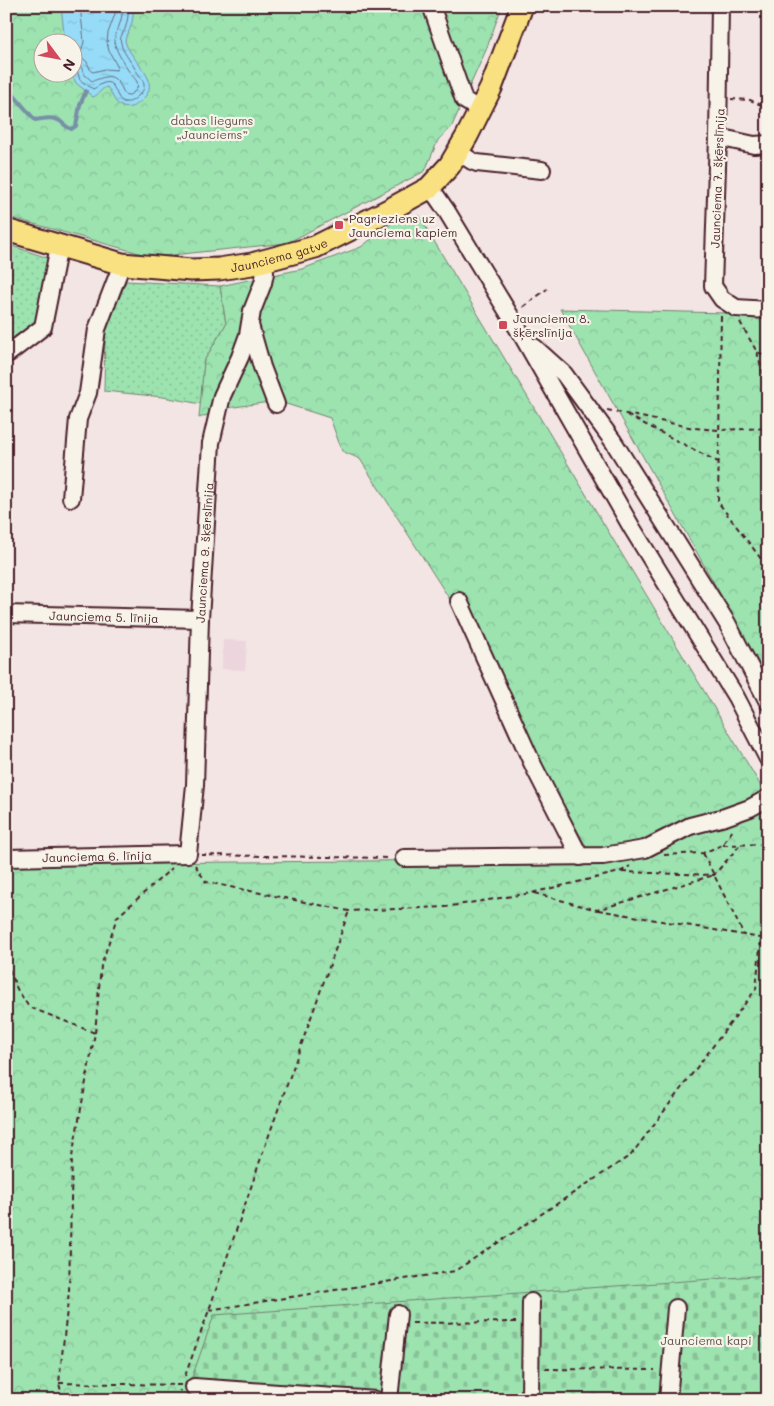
<svg xmlns="http://www.w3.org/2000/svg" width="774" height="1406" viewBox="0 0 774 1406" font-family="Mali,sans-serif">
  <style>
    .built { fill: #edd5dd }
    .grass { fill: url(#grass-dots); stroke: #73816e }
    .forest { fill: url(#forest-crowns); stroke: #73816e; fill-rule: evenodd }
    .cemetery { fill: url(#cemetery-stones); stroke: #73816e }
    .water { fill: url(#water-ripples); stroke: #7890a6 }
    .lines { fill: none; stroke-linecap: round; stroke-linejoin: round }
    .shore { stroke: #686b7d; stroke-width: 1 }
    .stream { stroke: #7890a6; stroke-width: 4 }
    .minor-casing { stroke: #4a1f2b; stroke-width: 20 }
    .major-casing { stroke: #4a1f2b; stroke-width: 25 }
    .path { stroke: #4a1f2b; stroke-width: 2; stroke-dasharray: 5 4; stroke-linecap: butt }
    .minor { stroke: #f7f3e8; stroke-width: 16 }
    .major { stroke: #f9e181; stroke-width: 21 }
    .poi-dot { fill: #d1495b; stroke: #f7f3e8; stroke-width: 2 }
    .labels { text-anchor: middle; dominant-baseline: central; stroke-width: 4.5; stroke-linejoin: round; paint-order: stroke }
    .park-label { font-size: 12px; fill: #5e504c; stroke: #f7f3e8 }
    .street-label { font-size: 12px; fill: #4a1f2b; stroke: #f7f3e8 }
    .poi-label { font-size: 12px; fill: #4a1f2b; stroke: #f7f3e8; text-anchor: start }
  </style>
  <defs>
    <pattern id="grass-dots" width="8" height="8" patternUnits="userSpaceOnUse" patternTransform="scale(1.25)"><rect width="8" height="8" fill="#9ce3b0"/><path d="M2 2h.1M6 6h.1" fill="none" stroke="#88c298" stroke-width="1.8" stroke-linecap="round"/></pattern>
    <pattern id="forest-crowns" width="20" height="18" patternUnits="userSpaceOnUse" patternTransform="scale(1.25)"><rect width="20" height="18" fill="#9ce3b0"/><path d="M2 6a3 3 0 1 1 6 0M12 15a3 3 0 1 1 6 0" fill="none" stroke="#88c298"/></pattern>
    <pattern id="cemetery-stones" width="16" height="16" patternUnits="userSpaceOnUse" patternTransform="scale(1.25)"><rect width="16" height="16" fill="#9ce3b0"/><path d="M2 7V4a2 2 0 0 1 4 0v3zM10 15v-3a2 2 0 0 1 4 0v3z" fill="#88c298"/></pattern>
    <pattern id="water-ripples" width="26" height="14" patternUnits="userSpaceOnUse" patternTransform="scale(1.25)"><rect width="26" height="14" fill="#96dcf8"/><path d="M2 4q2-2 4 0t4 0M15 11q2-2 4 0t4 0" fill="none" stroke="#83bcd5"/></pattern>
  </defs>
  <rect width="100%" height="100%" fill="#f2e5e3"/>
  <filter id="ink" filterUnits="userSpaceOnUse"><feTurbulence type="fractalNoise" baseFrequency=".02" numOctaves="2"/><feDisplacementMap in="SourceGraphic" scale="10" xChannelSelector="R" yChannelSelector="G"/><feConvolveMatrix kernelMatrix="1 2 1 2 8 2 1 2 1" color-interpolation-filters="sRGB"/></filter>
  <g filter="url(#ink)">
    <path class="built" d="M223 640 247 641 245 670 222 669Z"/>
    <g class="grass">
      <path d="M6 244 48 258 42 296 35 321 14 341 6 344Z"/>
      <path d="M126 281 220 286 226 324 204 361 201 404 163 397 104 391 105 334Z"/>
    </g>
    <g class="forest">
      <path d="M6 6H502L486 50 451 128 438 140 425 171 287 243 153 257 16 219H6ZM42 42H72V72H42Z"/>
      <path d="M419 216 758 781 768 802V1400H6V864L593 859 461 617 360 459 342 451 330 418 277 401 227 408 199 418 204 361 226 324 220 286 302 269 361 247 400 217Z"/>
      <path d="M560 309 768 314V679Z"/>
    </g>
    <path class="cemetery" d="M768 1275V1400H184L214 1315Z"/>
    <path class="water" d="M61 6H137L133 8C134 16 132 24 129 31 128 35 125 37 125 41 128 54 147 71 149 81 149 85 150 89 148 92 144 100 133 110 123 107 114 104 113 94 107 87 101 88 99 95 93 97L76 83 74 79 72 73V42H65Z"/>
    <g class="lines">
      <g class="shore">
        <path d="M80 6 84 42 80 55 87 62 91 71 93 72 105 69 116 70 118 68 109 51 107 43 108 33 115 14V6"/>
        <path d="M72 61 80 65 85 75 92 81C104 78 111 71 120 85 123 89 123 93 126 96 131 95 140 90 137 82 136 79 132 76 130 73 125 66 117 52 115 45 113 37 117 32 119 26 122 19 122 13 123 6"/>
        <path d="M72 68 77 70 80 80 93 89C96 88 100 84 104 83 113 80 115 91 118 96 120 100 121 100 124 102 131 103 133 100 138 96 151 85 140 78 134 67 130 60 122 51 121 43 119 37 123 34 125 29 128 21 128 14 129 6"/>
      </g>
      <path class="stream" d="M6 86 35 120C43 119 53 116 60 121 64 124 66 127 71 129L76 126 80 105 86 91"/>
      <g class="minor-casing">
        <g id="minor">
          <path d="M720 6 718 137 713 286 722 299 736 308 768 310"/>
          <path d="M432 8 464 100 480 110"/>
          <path d="M718 137 754 145 768 144"/>
          <path d="M458 152 472 161 477 163 542 170"/>
          <path d="M429 188 437 197 446 210 523 337 632 528 736 697 768 759"/>
          <path d="M250 325 262 367 276 404"/>
          <path d="M534 347 564 374 613 441 727 623 768 702"/>
          <path d="M6 354 9 353 43 327 59 246"/>
          <path d="M71 498 78 419 88 393 97 329 122 264"/>
          <path d="M459 601 534 767 580 857"/>
          <path id="s1" d="M6 614 200 619"/>
          <path id="s2" d="M6 858 188 854 195 785 200 619 211 443 222 396 240 357 248 335 252 311 263 283 265 273 264 261"/>
          <path d="M404 858 603 856 645 849 690 826 725 817 750 808 768 798"/>
          <path d="M194 1387 376 1400"/>
          <path d="M389 1400 398 1314"/>
          <path d="M530 1400 531 1302"/>
          <path d="M668 1400 676 1308"/>
        </g>
      </g>
      <g class="major-casing">
        <g id="major">
          <path id="s3" d="M6 230 122 264 191 270 219 269 252 264 315 247 387 211 429 188 450 165 467 136 491 88 522 6"/>
        </g>
      </g>
      <g class="path">
        <path d="M731 99 750 100 768 108"/>
        <path d="M523 307 547 289"/>
        <path d="M721 316 718 502 768 568"/>
        <path d="M740 322 757 352 768 356"/>
        <path d="M757 352 768 392"/>
        <path d="M607 410 694 428 719 430 768 428"/>
        <path d="M627 415 718 462"/>
        <path d="M723 845 768 844"/>
        <path d="M703 853 744 935"/>
        <path d="M201 855 389 858"/>
        <path d="M664 855 703 853 722 845 733 830"/>
        <path d="M195 865 206 882 349 911 445 907 531 893 620 872 630 866"/>
        <path d="M622 872 714 875 741 844"/>
        <path d="M534 893 597 910 714 875"/>
        <path d="M598 910 761 938"/>
        <path d="M6 961 17 989 29 1007 95 1033 72 1157 69 1291 59 1383 63 1400"/>
        <path d="M95 1033 101 966 117 917 172 868"/>
        <path d="M209 1310 455 1271 631 1155 756 989 761 938 768 932"/>
        <path d="M412 1323 517 1322"/>
        <path d="M545 1369 655 1370"/>
        <path d="M185 1376 209 1310 263 1152 349 911"/>
        <path d="M59 1383 181 1385"/>
        <path d="M177 1400 180 1390"/>
      </g>
      <use href="#minor" class="minor"/>
      <use href="#major" class="major"/>
    </g>
  </g>
  <g class="poi-dot">
    <rect x="334" y="220" width="10" height="10" rx="2.5"/>
    <rect x="498" y="320" width="10" height="10" rx="2.5"/>
  </g>
  <g class="labels">
    <g class="park-label">
      <text x="212" y="120">dabas liegums<tspan x="212" dy="14">„Jaunciems”</tspan></text>
      <text x="706" y="1340">Jaunciema kapi</text>
    </g>
    <g class="street-label">
      <text transform="translate(717 178) rotate(-88)">Jaunciema 7. šķērslīnija</text>
      <text stroke="none"><textPath href="#s3" startOffset="280">Jaunciema gatve</textPath></text>
      <text stroke="none"><textPath href="#s2" startOffset="484">Jaunciema 9. šķērslīnija</textPath></text>
      <text stroke="none"><textPath href="#s1" startOffset="98">Jaunciema 5. līnija</textPath></text>
      <text stroke="none"><textPath href="#s2" startOffset="91">Jaunciema 6. līnija</textPath></text>
    </g>
    <g class="poi-label">
      <text x="349" y="218">Pagrieziens uz<tspan x="349" dy="14">Jaunciema kapiem</tspan></text>
      <text x="513" y="318">Jaunciema 8.<tspan x="513" dy="14">šķērslīnija</tspan></text>
    </g>
  </g>
  <rect width="774" height="1406" fill="none" stroke="#f7f3e8" stroke-width="25"/>
  <rect x="12" y="12" width="749" height="1381" fill="none" stroke="#4a1f2b" stroke-width="2" filter="url(#ink)"/>
  <g transform="translate(58 58) rotate(122)"><circle r="24" fill="#f7f3e8" stroke="#b29e9c"/>
  <path d="M0-4L9 19L0 12L-9 19Z" fill="#d1495b"/>
  <text y="-8" font-size="14" font-weight="bold" text-anchor="middle" fill="#4a1f2b">N</text>
  </g>
</svg>
